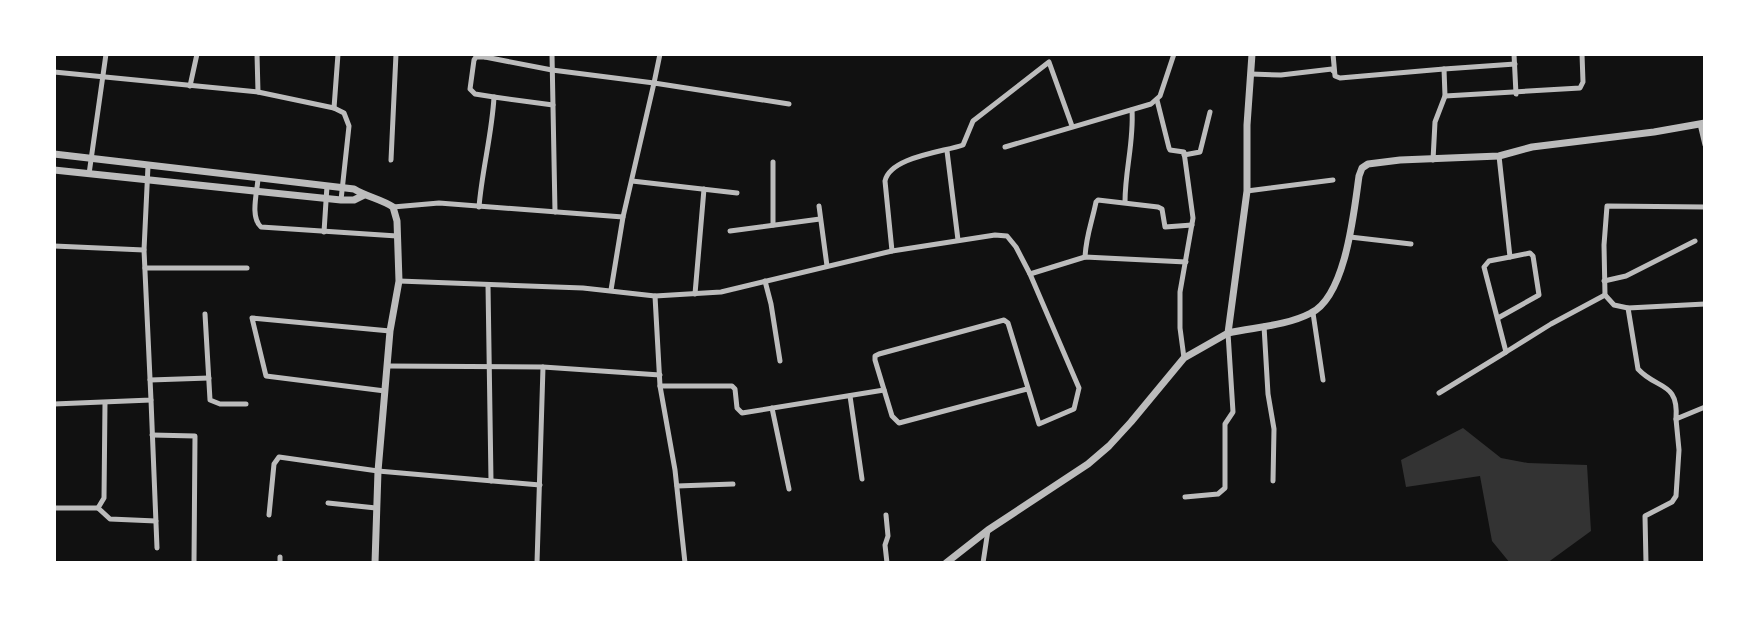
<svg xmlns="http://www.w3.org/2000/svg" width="1759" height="617" viewBox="0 0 1759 617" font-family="Inter,sans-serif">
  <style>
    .water { fill: #333 }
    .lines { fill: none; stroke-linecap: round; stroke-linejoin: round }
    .minor { stroke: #bcbcbc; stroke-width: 5 }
    .tertiary { stroke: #bcbcbc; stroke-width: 7 }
  </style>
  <rect width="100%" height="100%" fill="#111"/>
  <path class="water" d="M1463 428 1501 458 1528 463 1587 465 1591 531 1547 563H1510L1492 541 1480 476 1406 487 1401 460Z"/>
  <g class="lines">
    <g class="minor">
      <path d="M257 54 258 92"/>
      <path d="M486 54 485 57 552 70 654 83 660 54"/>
      <path d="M552 54 555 212"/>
      <path d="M1333 54 1335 76 1340 78 1444 69 1445 96 1435 122 1433 160"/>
      <path d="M1514 54 1516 94"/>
      <path d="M485 57H476L474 60 470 89 475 94 494 97"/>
      <path d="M1444 69 1515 64"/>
      <path d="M54 72 258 92 334 108 344 113 349 126 341 200"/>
      <path d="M1251 74 1281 75 1332 69 1333 71"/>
      <path d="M190 86 197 54"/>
      <path d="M1445 96 1580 88 1583 82 1582 54"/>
      <path d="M1157 100 1169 148 1170 150 1184 152 1193 218 1180 292V328L1184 358"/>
      <path d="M334 108 338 54"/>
      <path d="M1700 124 1705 145"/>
      <path d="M1005 147 1151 104 1160 96 1174 54"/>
      <path d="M947 151 958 240"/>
      <path d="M1184 155 1200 152 1210 112"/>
      <path d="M391 160 396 54"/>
      <path d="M773 162V225"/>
      <path d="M89 174 106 54"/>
      <path d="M258 179C257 193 250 217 261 227L397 236"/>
      <path d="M632 181 737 193"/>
      <path d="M1247 191 1333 180"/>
      <path d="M1125 202C1125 170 1134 142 1132 110"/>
      <path d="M819 206 827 266"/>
      <path d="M393 207 439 203 623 217"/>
      <path d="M479 207C482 170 492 134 494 97L553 105"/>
      <path d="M1705 207 1607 206 1604 245 1605 295 1614 305 1628 308 1705 304"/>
      <path d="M730 231 820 219"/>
      <path d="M324 232 327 186"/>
      <path d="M1350 237 1411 244"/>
      <path d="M54 246 144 250"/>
      <path d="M892 251 885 181C890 157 943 152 963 145L973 121 1049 62 1072 126"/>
      <path d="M1085 257C1086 236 1092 222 1096 202L1098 200 1158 207 1162 209 1165 227 1192 225"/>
      <path d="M145 268H247"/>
      <path d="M1030 274 1085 257 1186 262"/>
      <path d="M399 281 583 288 655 296 721 292 892 251 995 235 1007 236 1016 247 1030 274 1079 388 1074 409 1039 424 1008 323 1004 320 879 354 875 356V360L892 416 899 423 1027 389"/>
      <path d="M765 281 771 304 780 361"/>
      <path d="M1604 281 1626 276 1695 241"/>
      <path d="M488 285 491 481"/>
      <path d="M611 290 623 217 654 83 789 104"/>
      <path d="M695 294 704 189"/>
      <path d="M655 296 660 386 675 470 685 563"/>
      <path d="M1628 308 1638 369C1657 390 1679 381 1676 419L1705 407"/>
      <path d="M1313 313 1323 380"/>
      <path d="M205 314 210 400 220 404H246"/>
      <path d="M1498 318 1539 295 1533 256 1530 253 1510 257"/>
      <path d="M1264 326 1268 394 1274 429 1273 481"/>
      <path d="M1506 352 1551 324 1605 295"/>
      <path d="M388 366 543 367 660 375"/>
      <path d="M150 380 209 378"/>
      <path d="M660 386H732L735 389 737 408 742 413 884 390"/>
      <path d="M385 391 266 376 252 318 390 331"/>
      <path d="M1439 393 1506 352 1484 267 1489 261 1510 257 1499 156"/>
      <path d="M850 396 862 479"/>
      <path d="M151 400 157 548"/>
      <path d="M54 404 151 400 144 250 148 166"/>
      <path d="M772 408 789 489"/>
      <path d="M152 435 195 436 194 563"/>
      <path d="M677 486 733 484"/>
      <path d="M1185 497 1218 494 1225 488V424L1233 412 1228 333"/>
      <path d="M328 503 376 508"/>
      <path d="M54 508H98L104 498 105 403"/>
      <path d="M98 508 110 519 156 521"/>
      <path d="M269 515 274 464 279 457 378 471 540 485"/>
      <path d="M886 515 888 536 885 545 887 563"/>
      <path d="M280 557V563"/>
      <path d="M537 563 543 367"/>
      <path d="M983 563 988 530"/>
      <path d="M1646 563 1645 516 1672 502 1676 496 1679 450 1676 419"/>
    </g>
    <g class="tertiary">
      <path d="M54 154 354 189C367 197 381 199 393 207L397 221 399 281 390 331 378 471 375 563"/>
      <path d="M54 170 341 200H354L364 195"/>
      <path d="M1228 333C1255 327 1286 326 1311 313 1346 296 1354 211 1359 176L1362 168 1368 164 1400 160 1499 156 1532 147 1654 132 1705 123"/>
      <path d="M946 563 988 530 1088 464 1109 446 1131 422 1184 358 1228 333 1247 191V125L1252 54"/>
    </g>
  </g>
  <rect width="1759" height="617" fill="none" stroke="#ffffff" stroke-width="112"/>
</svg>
